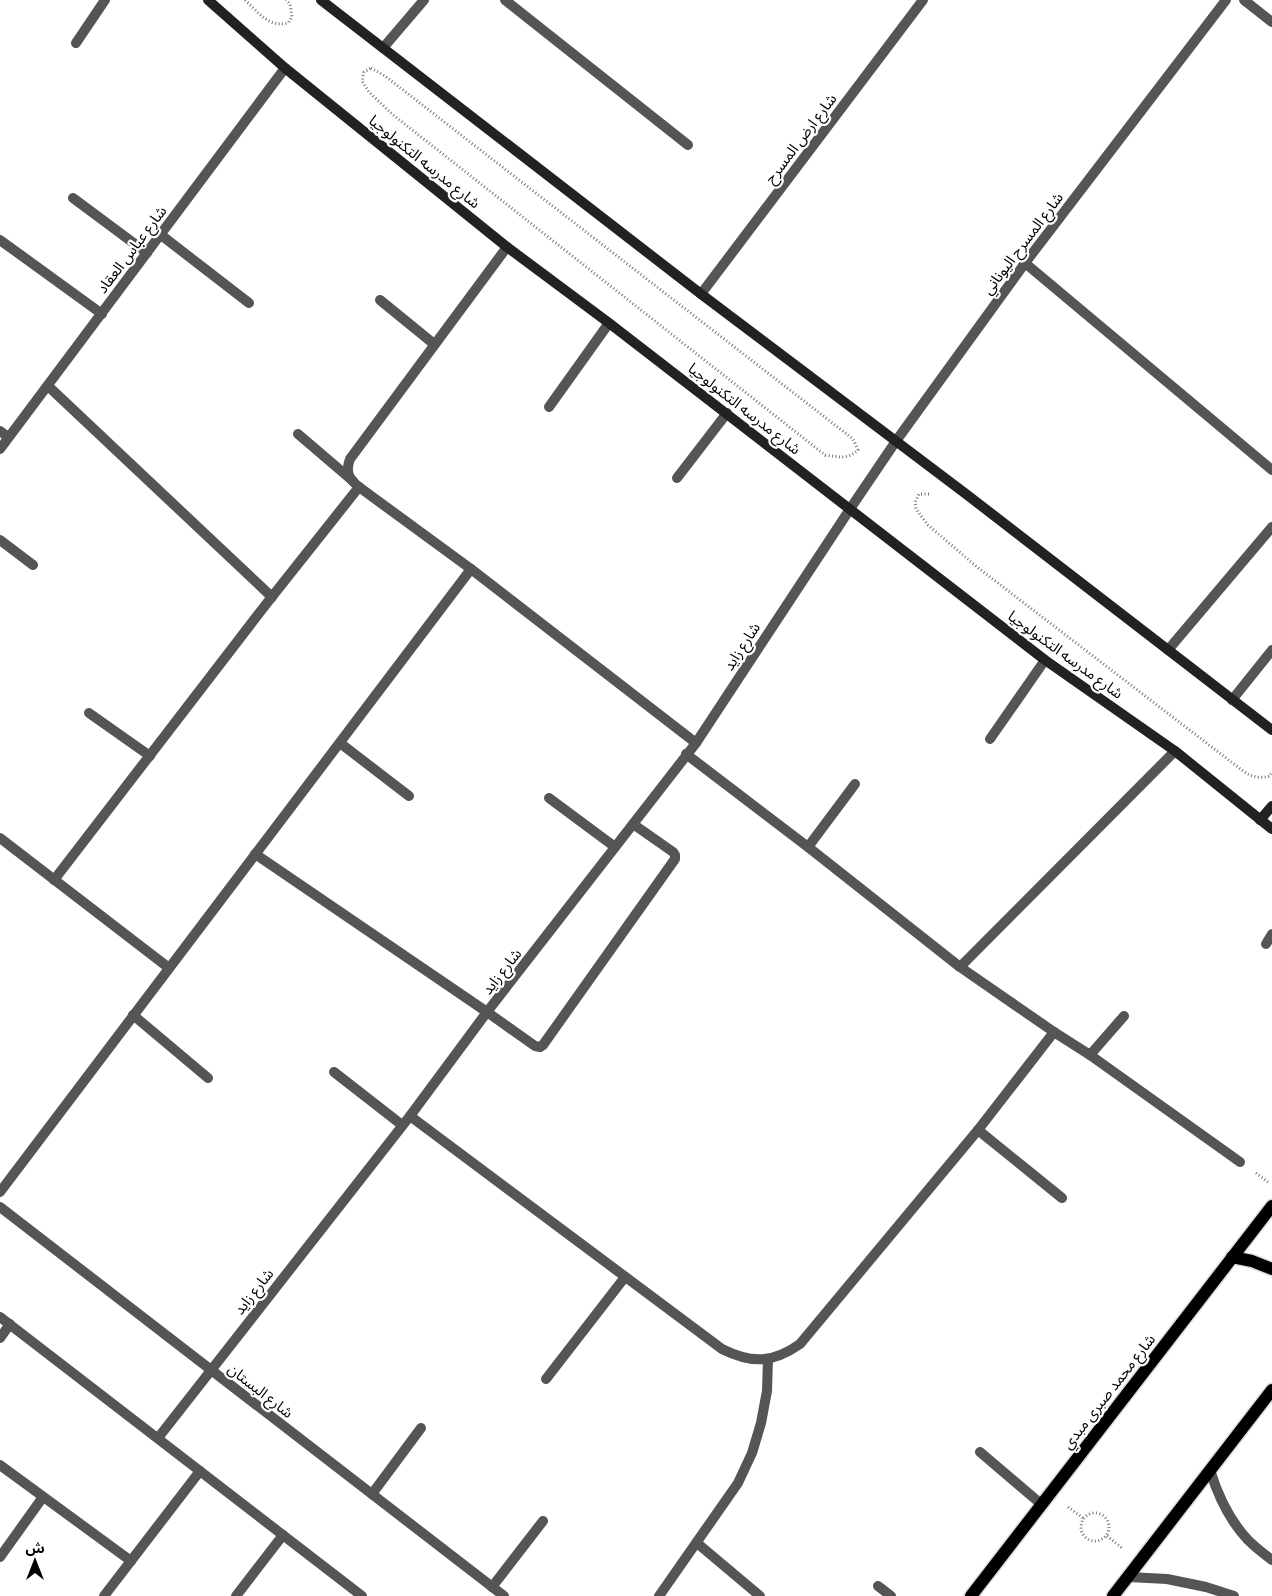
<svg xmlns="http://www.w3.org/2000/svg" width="1272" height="1596" viewBox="0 0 1272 1596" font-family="Barlow,'Noto Sans Arabic',sans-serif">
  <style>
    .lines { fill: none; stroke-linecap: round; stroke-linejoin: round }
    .primary-casing { stroke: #dbdbdb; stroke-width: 15 }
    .path { stroke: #777; stroke-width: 3; stroke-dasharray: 1 2.5; stroke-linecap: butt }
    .lane { stroke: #555; stroke-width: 10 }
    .street { stroke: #555; stroke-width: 10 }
    .secondary { stroke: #222; stroke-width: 10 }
    .primary { stroke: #000; stroke-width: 12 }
    .labels { text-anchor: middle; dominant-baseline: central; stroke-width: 4.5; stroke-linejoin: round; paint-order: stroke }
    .street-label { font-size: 15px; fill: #000; stroke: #fff }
  </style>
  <rect width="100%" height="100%" fill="#fff"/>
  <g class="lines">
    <g class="primary-casing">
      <g id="primary">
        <path d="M1232 1257 1252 1261 1272 1269"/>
        <path d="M971 1596 1272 1206"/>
        <path d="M1113 1596 1272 1390"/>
      </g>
    </g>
    <g class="path">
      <path d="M245 0C258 12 269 28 288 23L292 17 290 4 286 0"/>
      <path d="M371 68 385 76 853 439 858 450C847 460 839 457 825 455L392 114 369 92 362 81 364 72Z"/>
      <path d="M929 494H919L915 502 916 509 928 525 977 567 1243 771C1252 777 1259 779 1270 776L1272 772"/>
      <path d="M1256 1173 1269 1183"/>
      <path d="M1068 1507 1083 1518"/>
      <circle cx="1095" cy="1527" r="14"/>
      <path d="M1107 1536 1122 1548"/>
    </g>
    <g class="lane">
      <path d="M505 0 688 145"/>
      <path d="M76 43 105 0"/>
      <path d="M383 48 424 0"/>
      <path d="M73 198 147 253"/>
      <path d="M161 235 249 303"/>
      <path d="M380 300 434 344"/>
      <path d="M549 407 609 323"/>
      <path d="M0 431 8 437"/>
      <path d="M298 434 353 481"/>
      <path d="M677 478 727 413"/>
      <path d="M0 540 33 565"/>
      <path d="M1232 700 1272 650"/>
      <path d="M89 713 150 756"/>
      <path d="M990 739 1045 660"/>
      <path d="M340 743 409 796"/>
      <path d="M549 798 615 847"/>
      <path d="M808 847 855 784"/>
      <path d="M1266 944 1272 934"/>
      <path d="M487 1012 535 1046 540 1047 543 1045 675 859V855L673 852 633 824"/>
      <path d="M133 1015 208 1078"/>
      <path d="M1090 1055 1124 1016"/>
      <path d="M334 1072 402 1125"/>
      <path d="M978 1130 1062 1198"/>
      <path d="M546 1379 625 1277"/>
      <path d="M980 1452 1041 1504"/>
      <path d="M372 1494 421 1428"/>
      <path d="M697 1543 760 1596"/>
      <path d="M878 1586 891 1596"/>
      <path d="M492 1587 543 1521"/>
    </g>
    <g class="street">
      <path d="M1244 0 1272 22"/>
      <path d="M0 240 102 314"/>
      <path d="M507 247 350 459C345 472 349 479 359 487L471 569 696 743"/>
      <path d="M1025 263 1272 470"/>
      <path d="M701 294 923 0"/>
      <path d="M48 386 272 597"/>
      <path d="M0 449 285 68"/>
      <path d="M1168 650 1272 527"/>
      <path d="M686 754 808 847 960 967 1054 1032 1090 1055 1240 1162"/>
      <path d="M0 838 169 968"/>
      <path d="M255 854 487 1012"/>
      <path d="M54 880 267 603 359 487"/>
      <path d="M960 967 1175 751"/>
      <path d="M410 1116 722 1349C752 1364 773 1363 800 1344L978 1130 1054 1032"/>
      <path d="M0 1192 471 569"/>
      <path d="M0 1207 504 1596"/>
      <path d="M0 1317 362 1596"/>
      <path d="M0 1338 10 1324"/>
      <path d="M158 1438 410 1116 487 1012 696 743 850 509 896 441 1025 263 1226 0"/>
      <path d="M0 1465 131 1561"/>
      <path d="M1210 1470C1218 1496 1229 1520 1248 1540 1255 1547 1264 1554 1272 1560"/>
      <path d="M0 1557 43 1497"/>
      <path d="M1128 1577 1167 1579 1206 1587 1234 1596"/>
      <path d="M104 1596 200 1471"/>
      <path d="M236 1596 283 1535"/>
      <path d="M659 1596 738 1483 752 1453 761 1423 767 1391 768 1359"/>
    </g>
    <g class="secondary">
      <path d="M208 0 285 68 507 247 609 323 1045 660 1175 751 1272 829"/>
      <path d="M321 0 701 294 966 494 1272 730"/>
      <path d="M1260 820 1272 806"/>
    </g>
    <use href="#primary" class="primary"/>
  </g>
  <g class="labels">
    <g class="street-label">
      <text transform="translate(800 138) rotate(-53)">شارع ارض المسرح</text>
      <text transform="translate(425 161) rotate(39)">شارع مدرسه التكنولوجيا</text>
      <text transform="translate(1022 243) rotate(-53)">شارع المسرح اليوناني</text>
      <text transform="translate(131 249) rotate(-53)">شارع عباس العقاد</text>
      <text transform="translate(745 408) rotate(38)">شارع مدرسه التكنولوجيا</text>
      <text transform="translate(741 646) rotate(-57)">شارع زايد</text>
      <text transform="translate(1066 654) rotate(36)">شارع مدرسه التكنولوجيا</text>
      <text transform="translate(501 971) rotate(-52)">شارع زايد</text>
      <text transform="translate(253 1291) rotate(-52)">شارع زايد</text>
      <text transform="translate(261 1390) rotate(38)">شارع البستان</text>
      <text transform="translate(1108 1391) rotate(-52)">شارع محمد صبرى مبدي</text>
    </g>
  </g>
  <g transform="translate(35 1561)" stroke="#ffffff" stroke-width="4" paint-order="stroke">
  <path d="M0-4L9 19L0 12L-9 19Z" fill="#000000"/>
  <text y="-8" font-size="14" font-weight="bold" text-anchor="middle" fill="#000000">ش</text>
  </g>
</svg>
